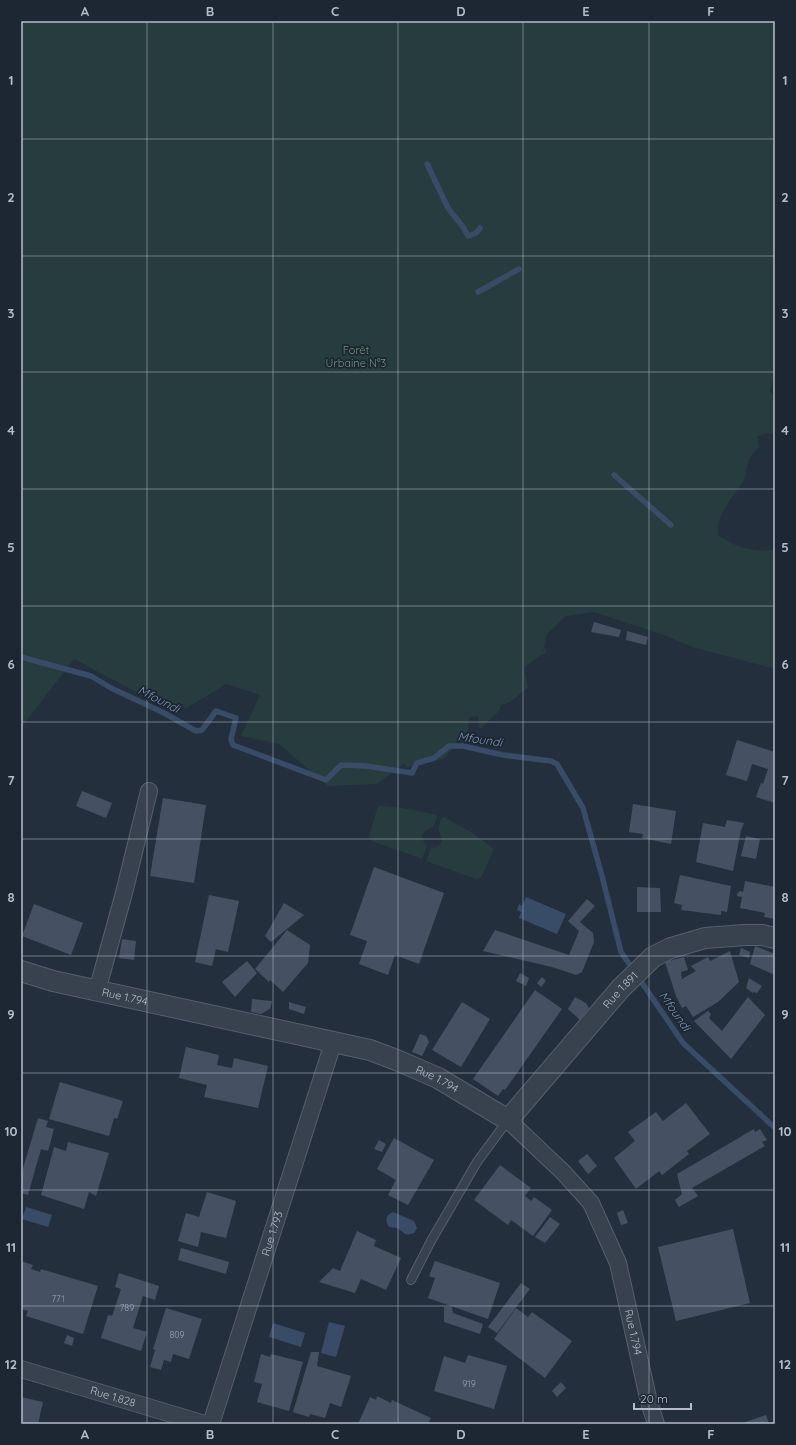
<svg xmlns="http://www.w3.org/2000/svg" width="796" height="1445" viewBox="0 0 796 1445" font-family="Quicksand,sans-serif">
  <style>
    .green { fill: #263c3f }
    .water { fill: #394c67 }
    .lines { fill: none; stroke-linecap: round; stroke-linejoin: round }
    .stream { stroke: #394c67; stroke-width: 5.5 }
    .building { fill: #455162 }
    .service-casing { stroke: #565f6c; stroke-width: 10 }
    .minor-casing { stroke: #565f6c; stroke-width: 18 }
    .tertiary-casing { stroke: #565f6c; stroke-width: 22 }
    .service { stroke: #38414e; stroke-width: 8 }
    .minor { stroke: #38414e; stroke-width: 16 }
    .tertiary { stroke: #38414e; stroke-width: 20 }
    .grid { fill: none; stroke: #b4bcc9; stroke-width: 1; stroke-opacity: 0.55 }
    .labels { text-anchor: middle; dominant-baseline: central; stroke-width: 3.5; stroke-linejoin: round; paint-order: stroke }
    .number-label { font-size: 9px; fill: #98a1af }
    .park-label { font-size: 11px; fill: #6b9a76; stroke: #1d2633 }
    .street-label { font-size: 11px; fill: #b4bcc9; stroke: #1d2633 }
    .water-label { font-size: 12px; font-style: italic; fill: #7c92b1; stroke: #1d2633 }
    .neatline { fill: none; stroke: #b4bcc9; stroke-width: 1.5 }
    .grid-label { font-size: 13px; text-anchor: middle; font-weight: bold; fill: #b4bcc9 }
  </style>
  <rect width="100%" height="100%" fill="#242f3e"/>
  <g class="green">
    <path d="M21 21H775V377L773 379 770 392 775 398V436L770 433 757 436 759 447C756 451 751 455 749 460 746 466 747 474 743 481 733 497 716 514 718 535 728 543 744 549 756 550 762 551 769 550 775 550V667L772 668 692 647 667 636 594 612 566 616 547 634 544 646 546 653C537 656 531 663 524 668L528 687 510 702 501 705 499 711 480 729 478 716 469 717 468 731 459 736 454 747 444 758 433 762 406 767 404 764 377 784 328 786 279 744 241 736 260 695 226 684 187 708 136 692 74 659 21 728Z"/>
    <path d="M378 806 403 808 437 815V817L433 827C428 828 425 830 422 835L424 843 427 846 422 859 372 841 369 836Z"/>
    <path d="M444 817 474 834 494 849 481 878 476 879 426 861 431 848H435L442 842V838L438 830 441 819Z"/>
  </g>
  <g class="water">
    <path d="M526 897 566 914 557 934 519 918 521 912 517 910 519 904 522 906Z"/>
    <path d="M26 1207 52 1215 48 1227 22 1219Z"/>
    <path d="M393 1212 414 1221 417 1228 414 1233C403 1237 405 1232 397 1228 396 1228 390 1227 389 1227 385 1220 385 1216 393 1212Z"/>
    <path d="M329 1322 345 1326 336 1357 321 1353Z"/>
    <path d="M273 1323 305 1333 301 1347 269 1337Z"/>
  </g>
  <g class="lines">
    <g class="stream">
      <path d="M427 164 448 208 463 227 468 236 476 233 480 228"/>
      <path d="M478 292 519 269"/>
      <path d="M614 475 671 525"/>
      <path d="M21 657 91 676 111 688 164 713 196 731 202 730 216 711 236 718 231 739 233 745 326 780 341 765 366 766 412 773 417 763 434 758 449 746H463L503 755 551 761 557 764 583 808 602 876 621 952 683 1043 775 1128"/>
    </g>
  </g>
  <g class="building">
    <path d="M594 622 621 630 619 637 591 632Z"/>
    <path d="M627 631 648 637 646 645 626 640Z"/>
    <path d="M737 740 775 752V803L756 797 761 783 763 784 768 769 752 764 747 781 726 775Z"/>
    <path d="M82 791 112 803 106 818 76 806Z"/>
    <path d="M163 798 206 805 194 883 150 876Z"/>
    <path d="M633 804 676 811 671 844 642 838 643 834 629 832Z"/>
    <path d="M727 820 744 823 741 830 733 871 696 862 703 823 725 827Z"/>
    <path d="M746 836 760 839 756 859 741 856Z"/>
    <path d="M374 867 444 893 419 964 395 955 388 975 359 964 367 941 350 935Z"/>
    <path d="M680 875 731 886 727 912 721 911V915L681 910 682 905 674 903Z"/>
    <path d="M745 881 775 887V919L764 917 765 913 740 908 742 897 737 896V894L740 891 743 892Z"/>
    <path d="M637 887 660 888 661 912H637Z"/>
    <path d="M209 895 239 901 228 952 216 949 212 966 195 962Z"/>
    <path d="M587 899 595 906 580 922 593 933 594 942 582 972 576 975 552 967 483 951 495 930 569 955 579 931 568 921Z"/>
    <path d="M284 903 304 915 271 942 265 936Z"/>
    <path d="M34 904 83 923 71 955 22 936Z"/>
    <path d="M287 930 310 945 308 963 283 992 270 980 269 982 255 969Z"/>
    <path d="M122 939 136 941 134 960 119 958Z"/>
    <path d="M755 946 775 954V975L750 964Z"/>
    <path d="M741 948 750 952 749 958 739 955Z"/>
    <path d="M730 951 739 982 718 1002 693 1017 686 1006 682 1008 676 996 665 962 684 957 688 970 681 972 682 979 696 971 691 966 708 957 710 961Z"/>
    <path d="M247 961 257 973 235 997 222 982Z"/>
    <path d="M520 973 529 978 526 986 516 981Z"/>
    <path d="M542 977 546 981 541 987 537 983Z"/>
    <path d="M749 978 762 986 757 993 753 992V993L746 988Z"/>
    <path d="M535 990 562 1009 505 1090 503 1089 498 1096 473 1079Z"/>
    <path d="M575 997 586 1003 589 1008 580 1020 568 1009Z"/>
    <path d="M748 997 765 1015 731 1059 694 1021 708 1011 711 1014 709 1018 722 1031Z"/>
    <path d="M252 999 272 1001 270 1009 261 1014 251 1012Z"/>
    <path d="M289 1002 306 1007 304 1014 289 1009Z"/>
    <path d="M462 1002 490 1019 461 1067 432 1050Z"/>
    <path d="M420 1034 426 1036 429 1042 422 1056 412 1052Z"/>
    <path d="M186 1047 219 1055 217 1065 232 1068 234 1058 268 1066 258 1108 204 1097 207 1085 179 1078Z"/>
    <path d="M60 1082 123 1101 117 1119 114 1118 109 1136 49 1119Z"/>
    <path d="M686 1103 710 1134 687 1151 689 1154 662 1175 659 1171 636 1189 614 1158 635 1141 628 1132 656 1112 663 1121Z"/>
    <path d="M38 1118 48 1121 46 1127 54 1129 48 1151 41 1149 28 1195 21 1193V1175Z"/>
    <path d="M754 1129 755 1132 760 1129 767 1140 762 1142 765 1146 692 1188 698 1196 679 1207 675 1200 682 1194 677 1174Z"/>
    <path d="M394 1138 434 1160 408 1205 388 1195 396 1180 377 1169Z"/>
    <path d="M379 1140 386 1144 382 1152 374 1149Z"/>
    <path d="M68 1142 109 1153 96 1196 89 1192 84 1209 41 1195 54 1147 66 1151Z"/>
    <path d="M587 1154 597 1166 588 1174 578 1161Z"/>
    <path d="M500 1165 531 1188 525 1196 531 1201 534 1197 552 1210 533 1236 511 1220 508 1225 474 1200Z"/>
    <path d="M207 1192 236 1201 226 1238 201 1232 198 1247 178 1241 186 1213 199 1217Z"/>
    <path d="M623 1210 628 1223 621 1225 617 1213Z"/>
    <path d="M550 1217 560 1224 545 1243 535 1237Z"/>
    <path d="M733 1229 750 1303 676 1321 658 1247Z"/>
    <path d="M357 1231 376 1240 374 1246 401 1258 386 1290 361 1279 355 1293 319 1282 333 1268 340 1271Z"/>
    <path d="M181 1248 229 1262 226 1274 178 1260Z"/>
    <path d="M21 1261 33 1265 31 1269 40 1272 41 1269 98 1286 83 1334 26 1316 28 1311 21 1309Z"/>
    <path d="M435 1261 500 1283 488 1319 428 1298 435 1278 429 1276Z"/>
    <path d="M119 1273 159 1286 155 1300 143 1296 133 1328 147 1332 141 1351 101 1338 108 1315 112 1316 121 1289 115 1287Z"/>
    <path d="M521 1283 530 1289 497 1333 488 1327Z"/>
    <path d="M444 1307H452L453 1313 483 1324 480 1334 444 1322Z"/>
    <path d="M166 1308 202 1319 189 1359 173 1354 171 1362 164 1360 161 1370 150 1367 155 1350 153 1349Z"/>
    <path d="M516 1308 528 1317 532 1312 572 1341 545 1378 494 1339Z"/>
    <path d="M67 1335 74 1338 72 1346 64 1343Z"/>
    <path d="M311 1352H319L317 1366 351 1376 341 1407 330 1403 325 1418 310 1414 309 1417 293 1412Z"/>
    <path d="M261 1354 270 1357 271 1354 303 1362 289 1411 257 1402 262 1384 254 1382Z"/>
    <path d="M468 1355 507 1366 494 1409 434 1391 444 1356 465 1363Z"/>
    <path d="M561 1382 566 1388 557 1397 552 1391Z"/>
    <path d="M377 1396 391 1403 392 1400 431 1418 428 1424H358L370 1397 376 1400Z"/>
    <path d="M21 1397 43 1402 38 1424H21Z"/>
    <path d="M766 1415 769 1424H739Z"/>
  </g>
  <g class="lines">
    <g class="service-casing">
      <path id="service" d="M411 1280 431 1241 477 1162 508 1120"/>
    </g>
    <g class="minor-casing">
      <g id="minor">
        <path d="M97 991 124 893 149 791"/>
        <path id="s1" d="M508 1120 563 1172 591 1203 618 1263 649 1402 656 1424"/>
        <path id="s2" d="M21 1369 205 1424"/>
        <path id="s3" d="M211 1424 333 1043"/>
      </g>
    </g>
    <g class="tertiary-casing">
      <g id="tertiary">
        <path id="s4" d="M21 971 53 981 370 1050 399 1061 438 1078 508 1120 621 988 653 957 671 948 705 938 745 935H762L775 938"/>
      </g>
    </g>
    <use href="#service" class="service"/>
    <use href="#minor" class="minor"/>
    <use href="#tertiary" class="tertiary"/>
  </g>
  <path class="grid" d="M147 21V1424M273 21V1424M398 21V1424M523 21V1424M649 21V1424M21 139H775M21 256H775M21 372H775M21 489H775M21 606H775M21 722H775M21 839H775M21 956H775M21 1073H775M21 1190H775M21 1306H775"/>
  <g class="labels">
    <g class="number-label">
      <text x="58" y="1298">771</text>
      <text x="127" y="1307">789</text>
      <text x="177" y="1334">809</text>
      <text x="469" y="1383">919</text>
    </g>
    <g class="park-label">
      <text x="356" y="350">Forêt<tspan x="356" dy="13">Urbaine N°3</tspan></text>
    </g>
    <g class="street-label">
      <text stroke="none"><textPath href="#s4" startOffset="685">Rue 1.891</textPath></text>
      <text stroke="none"><textPath href="#s4" startOffset="107">Rue 1.794</textPath></text>
      <text stroke="none"><textPath href="#s4" startOffset="431">Rue 1.794</textPath></text>
      <text stroke="none"><textPath href="#s3" startOffset="200">Rue 1.793</textPath></text>
      <text stroke="none"><textPath href="#s1" startOffset="254">Rue 1.794</textPath></text>
      <text stroke="none"><textPath href="#s2" startOffset="96">Rue 1.828</textPath></text>
    </g>
    <g class="water-label">
      <text transform="translate(159 699) rotate(27)">Mfoundi</text>
      <text transform="translate(480 739) rotate(8)">Mfoundi</text>
      <text transform="translate(675 1011) rotate(55)">Mfoundi</text>
    </g>
  </g>
  <rect width="796" height="1445" fill="none" stroke="#1d2633" stroke-width="44"/>
  <path d="M634 1403v6h57v-6" fill="none" stroke="#b4bcc9" stroke-width="2"/>
  <text x="640" y="1403" font-size="12" fill="#b4bcc9" stroke="#1d2633" stroke-width="3" paint-order="stroke">20 m</text>
  <rect x="22" y="22" width="752" height="1401" class="neatline"/>
  <g class="grid-label">
    <text x="85" y="16">A</text>
    <text x="210" y="16">B</text>
    <text x="335" y="16">C</text>
    <text x="461" y="16">D</text>
    <text x="586" y="16">E</text>
    <text x="711" y="16">F</text>
    <text x="11" y="85">1</text>
    <text x="785" y="85">1</text>
    <text x="11" y="202">2</text>
    <text x="785" y="202">2</text>
    <text x="11" y="318">3</text>
    <text x="785" y="318">3</text>
    <text x="11" y="435">4</text>
    <text x="785" y="435">4</text>
    <text x="11" y="552">5</text>
    <text x="785" y="552">5</text>
    <text x="11" y="669">6</text>
    <text x="785" y="669">6</text>
    <text x="11" y="785">7</text>
    <text x="785" y="785">7</text>
    <text x="11" y="902">8</text>
    <text x="785" y="902">8</text>
    <text x="11" y="1019">9</text>
    <text x="785" y="1019">9</text>
    <text x="11" y="1136">10</text>
    <text x="785" y="1136">10</text>
    <text x="11" y="1252">11</text>
    <text x="785" y="1252">11</text>
    <text x="11" y="1369">12</text>
    <text x="785" y="1369">12</text>
    <text x="85" y="1439">A</text>
    <text x="210" y="1439">B</text>
    <text x="335" y="1439">C</text>
    <text x="461" y="1439">D</text>
    <text x="586" y="1439">E</text>
    <text x="711" y="1439">F</text>
  </g>
</svg>
